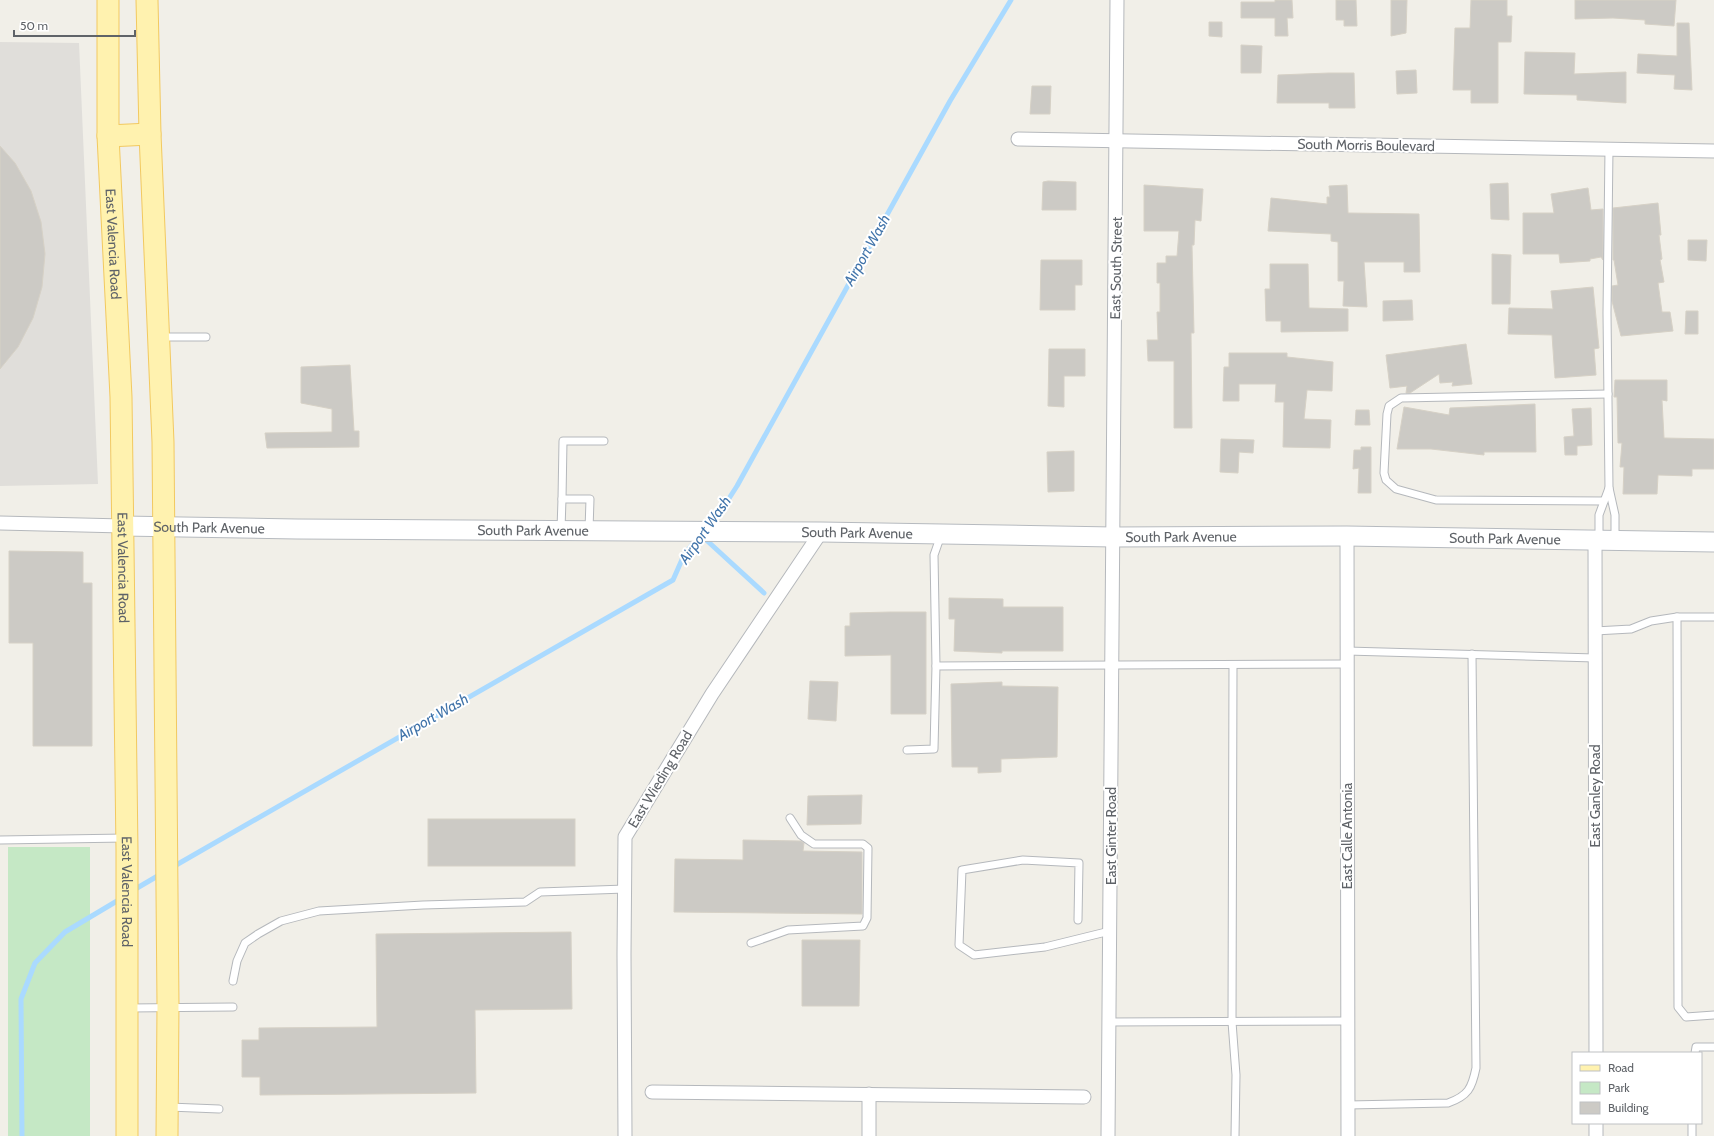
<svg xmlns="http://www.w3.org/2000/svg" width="1714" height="1136" viewBox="0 0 1714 1136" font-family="Cabin,sans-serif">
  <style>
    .industrial { fill: #e0deda }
    .green { fill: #c5e8c5 }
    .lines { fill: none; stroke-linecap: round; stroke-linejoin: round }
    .stream { stroke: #aadaff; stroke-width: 5 }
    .building { fill: #cccac5; stroke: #d6d1c6 }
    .lane-casing { stroke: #b5b8bc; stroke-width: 9 }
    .street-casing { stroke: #b5b8bc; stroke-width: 15 }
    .secondary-casing { stroke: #b6babf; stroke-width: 21 }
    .primary-casing { stroke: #f2c960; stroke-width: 23 }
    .lane { stroke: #fff; stroke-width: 7 }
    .street { stroke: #fff; stroke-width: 13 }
    .secondary { stroke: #fff; stroke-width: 19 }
    .primary { stroke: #fff2af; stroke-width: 21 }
    .labels { text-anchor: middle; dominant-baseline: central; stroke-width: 4; stroke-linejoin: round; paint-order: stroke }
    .street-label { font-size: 14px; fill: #5f6368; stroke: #fff }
    .water-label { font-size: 15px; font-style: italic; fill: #4174aa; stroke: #fff }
  </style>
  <rect width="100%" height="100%" fill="#f1efe8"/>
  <path class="industrial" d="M0 42 79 43 98 484 0 486Z"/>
  <rect class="green" x="8" y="847" width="82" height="289"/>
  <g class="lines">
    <g class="stream">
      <path d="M707 527 728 500 737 486 950 101 1011 0"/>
      <path d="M703 537 764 593"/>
      <path d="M171 868 673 580 684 555 699 536"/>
      <path d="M132 891 161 874"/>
      <path d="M22 1136 21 999 35 963 65 932 122 898"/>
    </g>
  </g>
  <g class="building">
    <path d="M1275 0H1292L1293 18H1287L1288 36H1275V18H1241V2H1275Z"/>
    <path d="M1336 0H1356L1357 26H1344V20H1336Z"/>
    <path d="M1391 0H1407L1406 33 1391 36Z"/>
    <path d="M1471 0H1507V16H1512L1511 42H1498V103H1471V90H1453L1455 28H1470Z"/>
    <path d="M1575 0H1676L1674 26 1645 24V20L1613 18 1575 19Z"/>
    <path d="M1209 22H1222V37L1209 36Z"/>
    <path d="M1677 23H1689L1692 90 1674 89 1675 75 1637 73 1638 54 1677 56Z"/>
    <path d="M1241 45 1262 46 1261 73H1241Z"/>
    <path d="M1525 52 1575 53 1574 74 1626 72V103L1577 100V95L1524 94Z"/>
    <path d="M1416 70 1417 93 1397 94 1396 71Z"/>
    <path d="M1329 73H1354L1355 108H1329V103H1277L1278 75Z"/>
    <path d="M1032 86H1051L1050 114H1030Z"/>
    <path d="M0 146 15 163 31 191 41 222 45 254 42 287 33 318 18 347 0 369Z"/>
    <path d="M1048 181 1076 182V210H1042L1043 182Z"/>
    <path d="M1508 183 1509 220 1491 219 1490 184Z"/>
    <path d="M1144 185 1203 189 1201 221 1195 220 1194 245H1192L1194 333H1191L1192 428H1174V361H1148L1147 340H1158L1157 312H1160V283H1157V263H1166V256H1177L1179 231H1144Z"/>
    <path d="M1347 185 1348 213 1419 214 1420 272H1404V262H1364L1367 307 1343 306 1344 281H1338V242L1331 241V234L1268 231 1271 198 1327 204V197H1330L1329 186Z"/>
    <path d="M1588 188 1591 210 1603 209V260L1601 257 1590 259V261L1560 263 1559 254H1523V213H1554L1551 194Z"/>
    <path d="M1658 203 1661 235H1659L1662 259 1660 260 1664 282 1658 283 1662 312H1670L1673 331 1621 336 1612 301V286L1618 285 1614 260H1613V208Z"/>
    <path d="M1688 240H1707L1706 261 1688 260Z"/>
    <path d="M1492 254 1511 255 1510 304H1492Z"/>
    <path d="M1041 260H1082V285H1075V310H1040Z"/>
    <path d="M1270 264H1308L1309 308 1348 309V331L1281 332V321H1266L1265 289H1270Z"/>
    <path d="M1593 287 1599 348 1594 349 1596 375 1555 378 1552 335 1508 334 1509 308 1553 309 1551 291Z"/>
    <path d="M1412 300 1413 320 1383 321V301Z"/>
    <path d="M1686 311H1698V334H1685Z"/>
    <path d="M1466 344 1472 384 1452 386 1453 382 1440 383 1439 374 1410 393H1406L1407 386 1390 388 1386 355Z"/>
    <path d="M1049 349H1085V376H1064V407L1048 406Z"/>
    <path d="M1229 353H1287V357L1333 362 1332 391 1307 390 1304 419 1331 420 1330 448 1283 447 1284 402H1275L1276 384H1239V401H1223L1224 367H1229Z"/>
    <path d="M350 365 354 431H359V447L267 448 265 433 332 432V409L301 403V367Z"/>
    <path d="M1615 380H1667V401L1662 400 1664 438 1714 439V469H1692V476L1658 475 1657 494H1623L1624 467H1620L1622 443H1618L1617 397H1614Z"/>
    <path d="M1535 404 1536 452H1484V455L1431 449H1397L1404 407 1449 415 1450 408Z"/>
    <path d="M1591 408 1592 445 1577 446V455H1565L1564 437 1574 436 1572 409Z"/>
    <path d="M1356 410H1369L1370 425H1355Z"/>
    <path d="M1221 439 1254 440 1253 453 1239 452 1238 473 1220 472Z"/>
    <path d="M1361 447H1371V493H1358L1359 468 1353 469 1354 450H1361Z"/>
    <path d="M1074 451V491L1048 492 1047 452Z"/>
    <path d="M9 551 83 552V583H92V746H33V643H9Z"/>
    <path d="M949 598 1003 599V607H1063V651H1002V653L954 651 955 619H949Z"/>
    <path d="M891 612H926V714H891V655L845 656V626H850V613Z"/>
    <path d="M810 681 838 682 836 721 808 719Z"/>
    <path d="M1002 682V686L1058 687 1057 757 1001 759V772L978 773V767H952L951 684Z"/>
    <path d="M862 795 861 824 807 825 808 796Z"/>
    <rect x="428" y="819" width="147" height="47"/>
    <path d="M743 840 801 841 804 843 803 851 862 852V914L674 912 675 859 743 860Z"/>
    <path d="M571 932 572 1009 475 1010 476 1093 260 1095V1077H242V1040H259V1028L377 1027 376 934Z"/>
    <path d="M802 940H860L859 1006H802Z"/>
  </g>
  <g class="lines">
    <g class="lane-casing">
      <g id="lane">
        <path d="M1609 149 1607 313 1609 488"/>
        <path d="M160 337H206"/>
        <path d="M1604 501 1436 500 1396 489 1386 480 1384 473 1387 414 1389 406 1401 398 1608 394"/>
        <path d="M561 529 562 499"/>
        <path d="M589 530 590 499H562L563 441H604"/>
        <path d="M1599 539V515L1609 488 1615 515V539"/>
        <path d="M1677 617 1678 1007 1686 1017 1714 1015"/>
        <path d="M1595 631 1631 629 1651 621 1677 617H1714"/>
        <path d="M1347 651 1595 658"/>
        <path d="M1233 665 1232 1022 1236 1075 1235 1136"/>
        <path d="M936 666 934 555 941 535"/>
        <path d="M907 750 934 749 936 666 1347 664"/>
        <path d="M0 840 125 838"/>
        <path d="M1078 920 1079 863 1023 860 962 870 959 945 974 955 1045 947 1110 931"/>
        <path d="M751 943 788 930 863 926 867 918 868 848 863 844H814L801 835 790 818"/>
        <path d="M233 981 237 961 245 943 258 934 281 921 319 911 423 905 525 902 540 892 625 889"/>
        <path d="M129 1008 233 1007"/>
        <path d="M1109 1022 1348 1021"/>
        <path d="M1695 1053 1696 1047H1714"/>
        <path d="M1348 1105 1448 1103C1468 1096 1472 1088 1476 1068L1472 654"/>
        <path d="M169 1107 219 1109"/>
        <path d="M1692 1123V1136"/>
      </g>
    </g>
    <g class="street-casing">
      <g id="street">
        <path d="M1018 139 1714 151"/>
        <path d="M0 523 123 526"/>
        <path d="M1347 536 1348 1136"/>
        <path d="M1595 539 1596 1053"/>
        <path d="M652 1092 1084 1097"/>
        <path d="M869 1094V1136"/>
        <path d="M1596 1123V1136"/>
        <path d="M625 1136 624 954 625 837 712 694 821 532"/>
        <path d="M1108 1136 1117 0"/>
      </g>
    </g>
    <g class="secondary-casing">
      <g id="secondary">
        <path id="s1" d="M123 526 297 529 821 532 1113 537 1347 536 1714 542"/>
      </g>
    </g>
    <g class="primary-casing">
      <g id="primary">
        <path id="s2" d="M108 0V136L121 397 127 850V1136"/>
        <path d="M147 0 150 134 163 442 168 1005 167 1136"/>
        <path d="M108 136 150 134"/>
      </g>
    </g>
    <use href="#lane" class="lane"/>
    <use href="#street" class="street"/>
    <use href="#secondary" class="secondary"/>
    <use href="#primary" class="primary"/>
  </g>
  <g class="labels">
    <g class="street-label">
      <text transform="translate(1366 145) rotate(1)">South Morris Boulevard</text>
      <text stroke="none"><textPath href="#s2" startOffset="244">East Valencia Road</textPath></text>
      <text transform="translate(1116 268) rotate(-89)">East South Street</text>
      <text stroke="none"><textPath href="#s1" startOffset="86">South Park Avenue</textPath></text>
      <text stroke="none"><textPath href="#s1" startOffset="410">South Park Avenue</textPath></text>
      <text stroke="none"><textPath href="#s1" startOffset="734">South Park Avenue</textPath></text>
      <text stroke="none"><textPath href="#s1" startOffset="1058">South Park Avenue</textPath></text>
      <text stroke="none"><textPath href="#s1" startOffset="1382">South Park Avenue</textPath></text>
      <text stroke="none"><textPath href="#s2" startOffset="568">East Valencia Road</textPath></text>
      <text transform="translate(660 779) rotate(-59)">East Wieding Road</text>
      <text transform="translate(1595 796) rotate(-90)">East Ganley Road</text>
      <text transform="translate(1111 836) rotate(-90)">East Ginter Road</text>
      <text transform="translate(1347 836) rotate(-90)">East Calle Antonia</text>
      <text stroke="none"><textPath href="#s2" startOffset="892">East Valencia Road</textPath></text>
    </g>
    <g class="water-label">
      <text transform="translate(867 250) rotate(-61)">Airport Wash</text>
      <text transform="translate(705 530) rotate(-55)">Airport Wash</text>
      <text transform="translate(433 717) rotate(-30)">Airport Wash</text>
    </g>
  </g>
  <rect x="1572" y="1052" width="130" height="72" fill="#ffffff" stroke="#bfc1c3"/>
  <rect x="1580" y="1065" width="20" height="6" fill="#fff2af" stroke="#bfc1c3"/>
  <text x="1608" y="1072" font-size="12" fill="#5f6368">Road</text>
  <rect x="1580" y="1082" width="20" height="12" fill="#c5e8c5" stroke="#bfc1c3"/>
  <text x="1608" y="1092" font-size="12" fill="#5f6368">Park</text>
  <rect x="1580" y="1102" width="20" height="12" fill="#cccac5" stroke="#bfc1c3"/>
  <text x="1608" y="1112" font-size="12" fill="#5f6368">Building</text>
  <path d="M14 30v6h121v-6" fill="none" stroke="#5f6368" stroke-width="2"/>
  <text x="20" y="30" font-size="12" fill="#5f6368" stroke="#ffffff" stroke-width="3" paint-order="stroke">50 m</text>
</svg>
